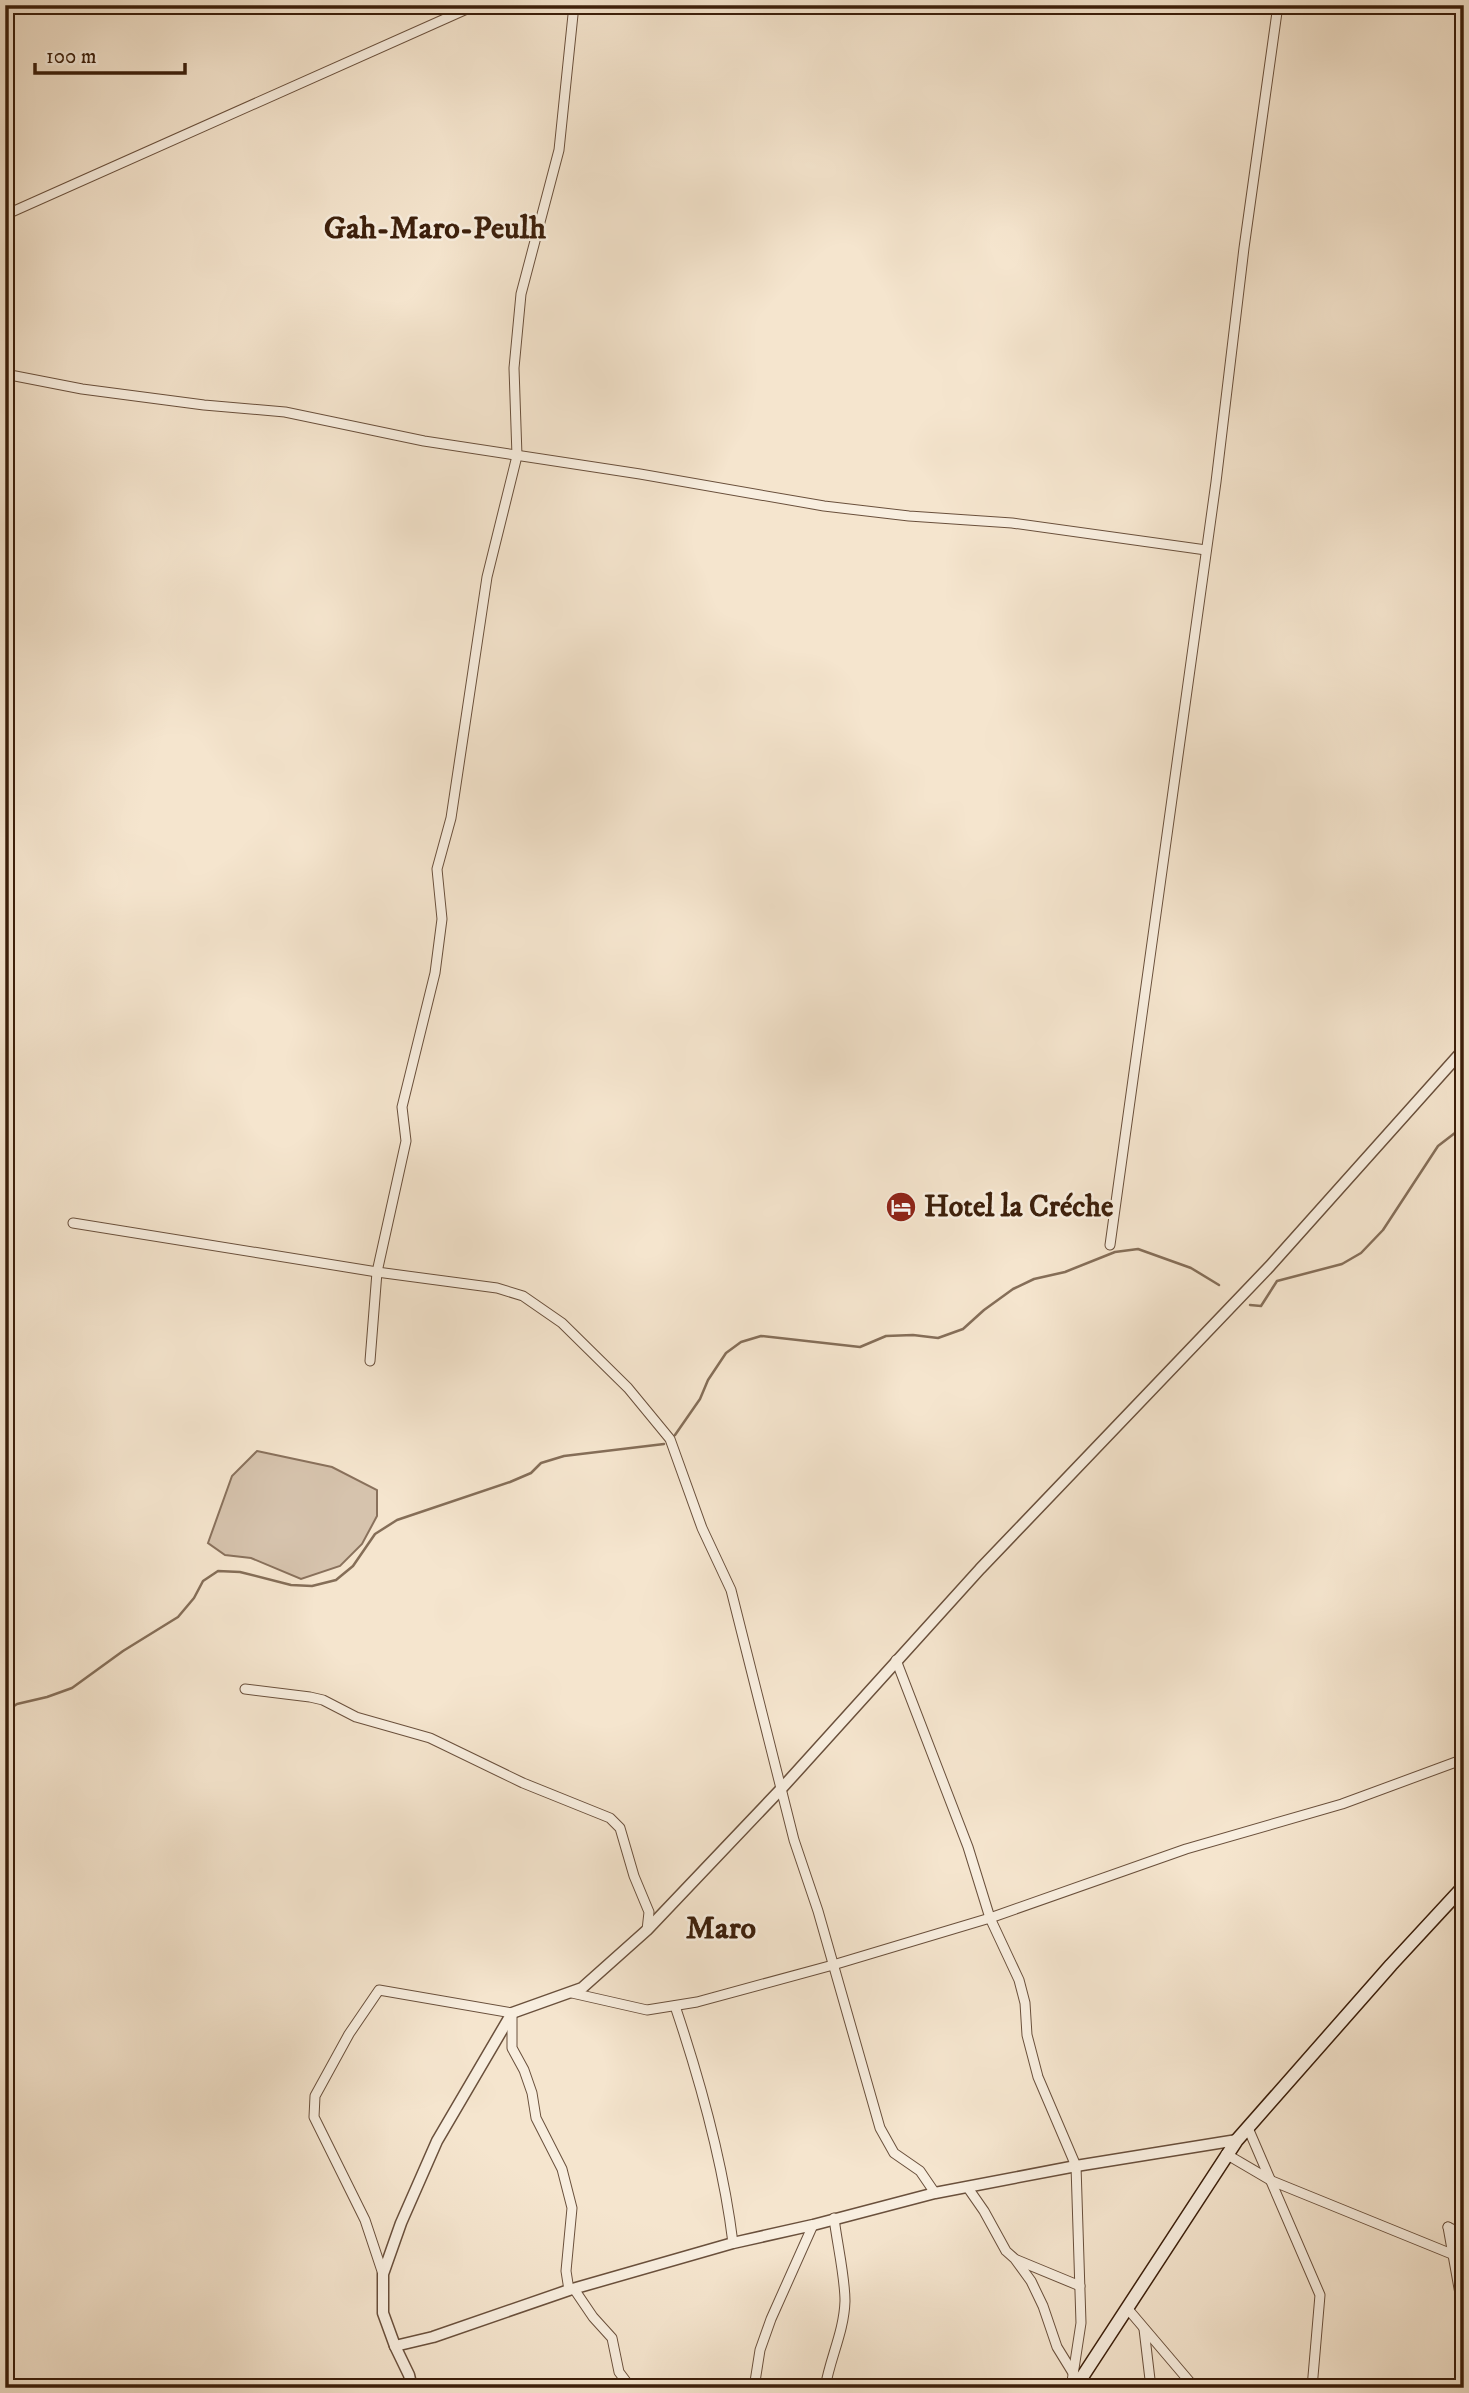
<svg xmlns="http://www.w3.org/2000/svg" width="1469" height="2393" viewBox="0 0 1469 2393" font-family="'IM FELL DW Pica',serif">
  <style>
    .green { fill: #d6c3ad; stroke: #89715c; stroke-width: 2 }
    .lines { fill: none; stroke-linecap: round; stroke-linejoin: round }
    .stream { stroke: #856e58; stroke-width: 2.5 }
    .minor-casing { stroke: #6a503c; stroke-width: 11 }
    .tertiary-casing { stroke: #6a503c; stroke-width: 13 }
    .secondary-casing { stroke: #3c1f0b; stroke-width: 15 }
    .minor { stroke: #f8eedf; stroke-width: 9 }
    .tertiary { stroke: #f8eedf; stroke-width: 10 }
    .secondary { stroke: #f8eedf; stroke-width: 12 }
    .labels { text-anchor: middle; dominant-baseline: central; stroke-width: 5; stroke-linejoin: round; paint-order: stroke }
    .poi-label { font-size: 30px; font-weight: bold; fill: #3c1f0b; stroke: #f8eedf; text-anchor: start }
    .neighbourhood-label { font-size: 32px; font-weight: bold; fill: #3c1f0b; stroke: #f8eedf }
  </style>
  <rect width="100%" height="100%" fill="#f5e5ce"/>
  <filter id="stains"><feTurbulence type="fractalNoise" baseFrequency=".00286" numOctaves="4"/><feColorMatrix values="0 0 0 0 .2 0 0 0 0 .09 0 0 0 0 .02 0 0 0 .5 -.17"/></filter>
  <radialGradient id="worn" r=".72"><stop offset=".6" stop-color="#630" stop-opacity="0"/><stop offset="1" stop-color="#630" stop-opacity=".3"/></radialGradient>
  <path class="green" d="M257 1451 332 1467 377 1490V1516L362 1544 340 1566 301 1579 251 1558 225 1555 208 1543 232 1476Z"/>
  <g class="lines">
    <g class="stream">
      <path d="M1250 1305 1261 1306 1277 1281 1342 1264 1361 1253 1383 1230 1438 1146 1464 1126"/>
      <path d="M675 1435 700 1399 708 1380 726 1353 741 1342 761 1336 860 1347 886 1336 913 1335 938 1338 963 1329 984 1310 1013 1289 1034 1279 1065 1272 1115 1252 1138 1249 1191 1268 1219 1285"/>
      <path d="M5 1712 17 1704 47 1697 72 1688 123 1651 178 1617 194 1598 203 1581 218 1571 240 1572 291 1585 312 1586 336 1580 353 1566 375 1534 397 1520 510 1482 531 1473 541 1463 564 1456 664 1444"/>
    </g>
    <g class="minor-casing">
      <g id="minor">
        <path d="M5 215 476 5"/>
        <path d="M5 374 82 389 204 405 285 412 424 441 640 474 824 506 909 516 1012 523 1206 550"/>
        <path d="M73 1223 377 1272 497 1288 523 1296 562 1323 628 1388 670 1439 702 1528 731 1590 794 1840 818 1911 880 2128 894 2153 920 2171 935 2193"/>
        <path d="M1110 1245 1216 482 1244 248 1278 5"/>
        <path d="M370 1361 377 1272 406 1141 402 1107 435 973 442 919 437 869 451 818 487 577 517 456 514 368 521 294 559 150 574 5"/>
        <path d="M896 1660 968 1847 990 1918 1019 1980 1025 2003 1027 2035 1038 2077 1076 2166 1081 2323 1071 2388"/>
        <path d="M245 1689 310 1697 323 1700 356 1717 430 1738 523 1783 610 1818 620 1828 634 1876 649 1912 647 1930"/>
        <path d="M572 1993 647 2010 697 2002 833 1965 990 1918 1186 1849 1342 1804 1464 1759"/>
        <path d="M675 2006C701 2083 723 2162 733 2243"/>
        <path d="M1248 2128 1320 2295 1312 2388"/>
        <path d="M1226 2154 1272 2181 1464 2259"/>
        <path d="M968 2188 984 2211 1006 2251 1015 2259 1031 2281 1043 2306 1057 2347 1073 2373"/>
        <path d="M1448 2227 1464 2316"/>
        <path d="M1448 2227 1464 2235"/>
        <path d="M1017 2260 1080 2286"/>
        <path d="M383 2274 365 2220 314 2117 315 2096 349 2034 379 1990 512 2013V2048L524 2070 532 2093 536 2118 562 2169 572 2208 566 2271 569 2290"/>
        <path d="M574 2289 593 2317 612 2338 619 2372 631 2388"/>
        <path d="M1127 2308 1195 2388"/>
        <path d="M1144 2329 1151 2388"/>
        <path d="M754 2388 760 2350 771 2319 813 2225"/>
        <path d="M825 2388C830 2358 844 2332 845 2301 845 2277 837 2243 834 2218"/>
      </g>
    </g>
    <g class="tertiary-casing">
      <g id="tertiary">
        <path d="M395 2346 433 2337 569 2290 733 2243 813 2225 935 2193 1076 2166 1237 2140"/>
        <path d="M412 2388 409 2375 395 2346 383 2313V2274L401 2223 437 2141 512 2013 582 1988 647 1930 782 1788 980 1569 1270 1266 1464 1049"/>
      </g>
    </g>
    <g class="secondary-casing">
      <path id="secondary" d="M1075 2388 1237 2140 1391 1965 1464 1886"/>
    </g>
    <use href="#minor" class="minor"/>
    <use href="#tertiary" class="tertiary"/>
    <use href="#secondary" class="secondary"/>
  </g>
  <defs>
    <g id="hotel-disc" transform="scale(1.575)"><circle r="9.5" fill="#8f2418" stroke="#f8eedf"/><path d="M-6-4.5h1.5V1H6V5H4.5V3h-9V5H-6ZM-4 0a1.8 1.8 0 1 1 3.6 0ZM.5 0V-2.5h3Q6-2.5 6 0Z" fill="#fff"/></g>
  </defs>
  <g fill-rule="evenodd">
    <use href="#hotel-disc" x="901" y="1207"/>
  </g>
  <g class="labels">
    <g class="poi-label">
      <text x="924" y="1207">Hotel la Créche</text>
    </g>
    <g class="neighbourhood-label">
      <text x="435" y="229">Gah-Maro-Peulh</text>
      <text x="721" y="1929">Maro</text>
    </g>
  </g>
  <rect width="1469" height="2393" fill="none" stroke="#f5e5ce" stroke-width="28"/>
  <rect x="7" y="7" width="1455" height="2379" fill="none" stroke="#3c1f0b" stroke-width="3.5"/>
  <rect x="14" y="14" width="1441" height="2365" fill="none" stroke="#3c1f0b" stroke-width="2"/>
  <path d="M35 63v10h150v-10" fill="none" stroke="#3c1f0b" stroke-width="3.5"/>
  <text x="46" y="63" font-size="21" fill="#3c1f0b" stroke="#f8eedf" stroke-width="5" paint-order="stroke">100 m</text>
  <rect width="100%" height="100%" filter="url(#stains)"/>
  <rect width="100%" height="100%" fill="url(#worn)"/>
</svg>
